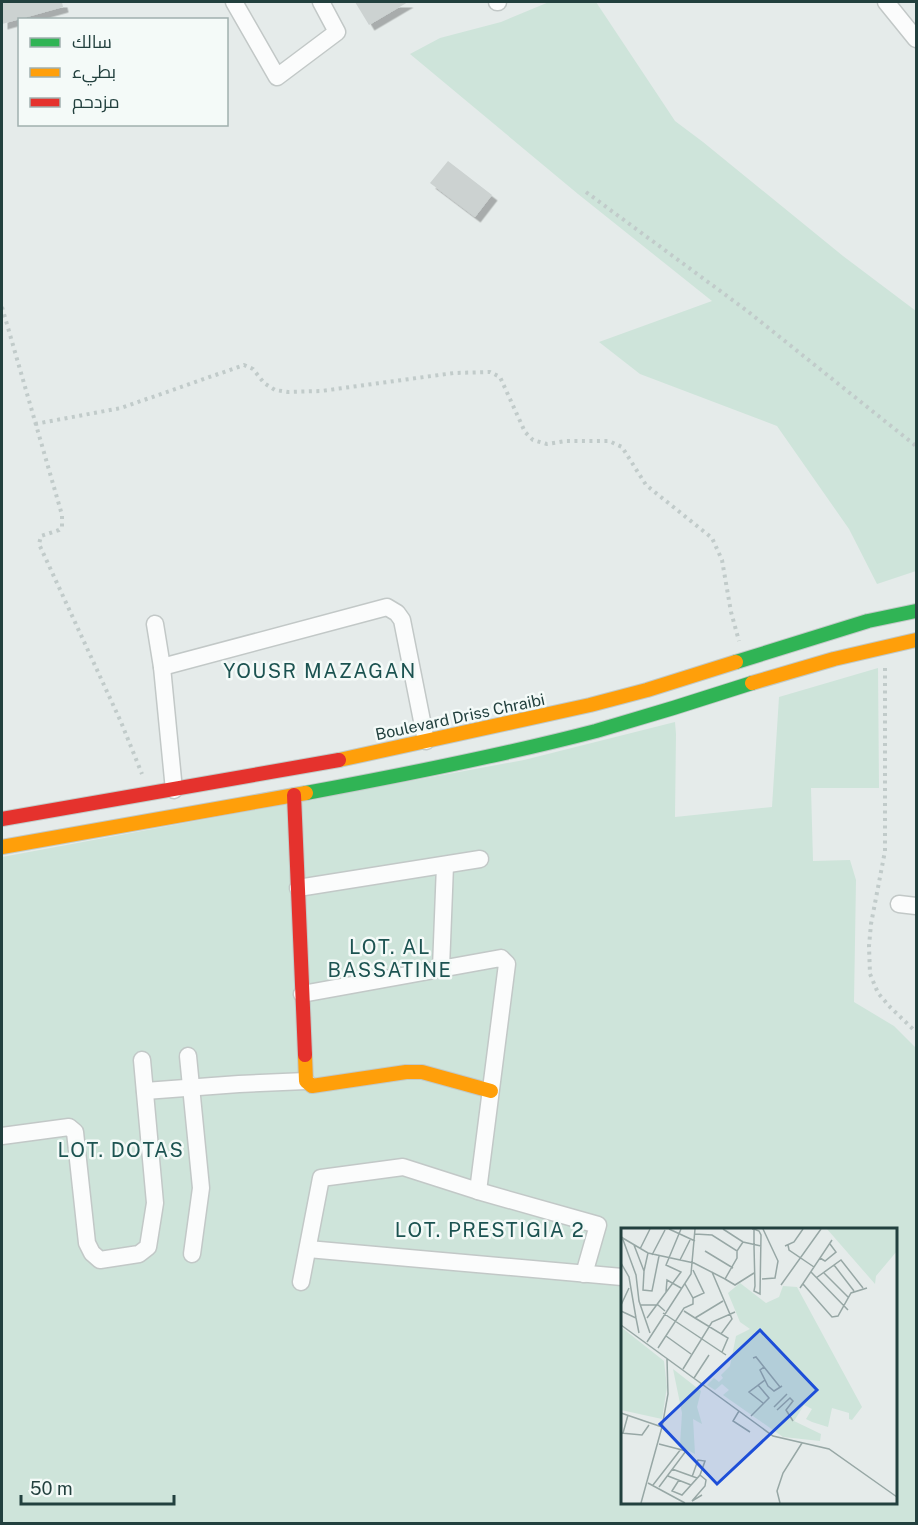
<svg xmlns="http://www.w3.org/2000/svg" width="918" height="1525" viewBox="0 0 918 1525" font-family="'Public Sans',Cairo,sans-serif">
  <style>
    .green { fill: #cee4da; fill-rule: evenodd }
    .building { fill: #ccd2d1; filter: url(#shadow) }
    .lines { fill: none; stroke-linecap: round; stroke-linejoin: round }
    .street-casing { stroke: #c2c8c7; stroke-width: 19 }
    .fast-casing { stroke: #c1c9c7; stroke-width: 16 }
    .slow-casing { stroke: #c1c9c7; stroke-width: 16 }
    .jam-casing { stroke: #c1c9c7; stroke-width: 16 }
    .path { stroke: #c1cbca; stroke-width: 4; stroke-dasharray: 3 4.5; stroke-linecap: butt }
    .street { stroke: #fbfcfc; stroke-width: 16 }
    .fast { stroke: #30b455; stroke-width: 14 }
    .slow { stroke: #ff9f0a; stroke-width: 14 }
    .jam { stroke: #e5322d; stroke-width: 14 }
    .labels { text-anchor: middle; dominant-baseline: central; stroke-width: 5; stroke-linejoin: round; paint-order: stroke }
    .street-label { font-size: 16px; fill: #22403e; stroke: #f4faf8 }
    .quarter-label { font-size: 20px; letter-spacing: 1.5px; fill: #1c5351; stroke: #f4faf8 }
    .inset-road { fill: none; stroke: #97a7a5; stroke-width: 1.5 }
    .view { fill: #1d4ed8; fill-opacity: 0.15; stroke: #1d4ed8; stroke-width: 3 }
    .inset-edge { fill: none; stroke: #22403e; stroke-width: 3 }
  </style>
  <defs>
    <filter id="shadow"><feDropShadow dx="5.5" dy="5.5" stdDeviation="0" flood-color="#0004"/></filter>
  </defs>
  <rect width="100%" height="100%" fill="#e5ebea"/>
  <g class="green">
    <path d="M549 2H596L675 121 703 142 843 256 916 311V571L877 584 849 529 777 426 640 374 599 342 712 301 578 194 410 54 440 38 501 22Z"/>
    <path d="M878 668 879 788H811L813 861 850 860 856 880 854 1002 894 1026 916 1048V1523L2 1524V857L524 760 675 722 676 734 675 817 772 807 779 697ZM622 1230H896V1502H622Z"/>
  </g>
  <g class="building">
    <path d="M2 2H62L63 7 2 24Z"/>
    <path d="M355 2H408L369 25Z"/>
    <path d="M448 161 492 195 475 217 430 183Z"/>
  </g>
  <g class="lines">
    <g class="street-casing">
      <g id="street">
        <path d="M234 2 277 77 337 32 321 2"/>
        <path d="M497 2H498"/>
        <path d="M886 2 916 39"/>
        <path d="M155 624 162 667 174 790"/>
        <path d="M162 667 387 607 397 613 402 620 426 741"/>
        <path d="M298 888 480 859"/>
        <path d="M899 904 916 906"/>
        <path d="M441 968 445 865"/>
        <path d="M302 994 501 958 507 964 478 1191"/>
        <path d="M188 1056 201 1188 192 1254"/>
        <path d="M145 1091 239 1084 306 1081"/>
        <path d="M2 1136 69 1127 75 1132 87 1243 92 1253 100 1260 139 1254 148 1247 155 1203 142 1060"/>
        <path d="M308 1249 622 1277"/>
        <path d="M301 1282 321 1178 403 1167 478 1191 598 1225 584 1274"/>
      </g>
    </g>
    <g class="fast-casing">
      <g id="fast">
        <path d="M736 662 868 621 916 611"/>
        <path d="M306 793C403 775 500 756 596 731 648 716 700 700 752 683"/>
      </g>
    </g>
    <g class="slow-casing">
      <g id="slow">
        <path d="M752 683 834 659 916 640"/>
        <path d="M339 760 590 705 647 690 736 662"/>
        <path d="M2 847 306 793"/>
        <path d="M305 1055 306 1081 312 1086 406 1072H422L491 1091"/>
      </g>
    </g>
    <g class="jam-casing">
      <g id="jam">
        <path d="M294 795 305 1055"/>
        <path d="M2 819 339 760"/>
      </g>
    </g>
    <g class="path">
      <path d="M586 192 746 310 916 446"/>
      <path d="M2 307 62 515V527L59 530 41 536 39 544 121 722 142 774"/>
      <path d="M35 424 121 408 244 365 253 369 264 383 275 390 288 392 321 391 454 373 490 372 500 377 525 432 533 440 547 444 566 441H609L622 447 646 485 712 538 722 560 731 612 739 641"/>
      <path d="M885 668V851L871 924 869 946 870 974 878 993 890 1007 916 1032"/>
    </g>
    <use href="#street" class="street"/>
    <use href="#fast" class="fast"/>
    <use href="#slow" class="slow"/>
    <use href="#jam" class="jam"/>
  </g>
  <g class="labels">
    <g class="street-label">
      <text transform="translate(460 717) rotate(-12)">Boulevard Driss Chraibi</text>
    </g>
    <g class="quarter-label">
      <text x="320" y="671">YOUSR MAZAGAN</text>
      <text x="390" y="947">LOT. AL<tspan x="390" dy="23">BASSATINE</tspan></text>
      <text x="121" y="1150">LOT. DOTAS</text>
      <text x="490" y="1230">LOT. PRESTIGIA 2</text>
    </g>
  </g>
  <g transform="translate(621 1228)">
    <rect width="276" height="276" fill="#e5ebea"/>
    <path d="M206 1H276V23L255 48 254 56ZM119 55 145 75 158 69 162 58 176 59 241 179 231 192 228 191V185L211 180 207 199 191 194 185 191 191 181 183 177 173 193 200 206 199 213 162 209 102 167 108 162 101 156 94 162 86 157 93 150 98 154 102 150 100 147 109 138 115 108 129 101 119 94 107 65ZM0 99 43 133 46 159 41 191 0 182ZM52 141 80 163 76 179 81 196 72 191 74 226 59 218 61 185Z" fill="#cee4da"/>
    <path class="inset-road" d="M48 1 74 13M102 1 122 14 140 18M131 1H133L138 3 140 7 139 66 133 63 134 58 133 18V1M74 6 91 7 116 23 122 14M0 9 27 25 73 35 104 51 116 30V23M1 9 15 47 18 73 29 105M13 17 23 43 22 62 31 63 38 28M167 17 168 22 193 39M164 18 173 14 182 1M19 21 29 1M84 23 112 40M31 27 44 2M199 30 204 33 215 24 209 16M59 32 69 12M0 35 8 49 15 90M213 37 233 63M23 43 27 25M91 44 111 91 100 106M190 44 227 82M203 45 227 69M195 50 220 32 242 60M104 51 114 57 133 45M141 51 154 50 157 33 142 1M64 56 72 70 83 65 72 42M182 56 211 89 217 88 230 65 246 60M160 57 200 1M179 60 211 12M45 64 46 52 60 60M0 77 8 60M20 77H37L44 83M0 83 15 90 18 105M63 83 74 90 102 73M42 85 105 127M26 90 60 44 45 37 60 1M74 90 107 110 101 124M0 97 152 208 208 221 276 269M45 108 70 126M26 114 70 46 74 1M37 120 63 80 72 76V70M132 130 135 129 159 159M143 139 139 142 147 158 153 163 161 158M62 141 91 94 114 84M73 150 88 127M142 175 128 164 144 152M153 179 166 166M156 182 169 170 172 173 165 182 172 193M118 183 112 193 129 204M0 185 41 199M130 188 148 170 137 157M0 205 21 207 28 197M2 205 7 187M38 216 65 223 38 259M51 241 76 250M79 247 85 252 84 258 71 273 81 267M47 248 70 257M58 252 51 263 61 267 79 247 84 233 77 232 71 249M27 255 64 275M32 257 60 221M20 275 41 199 47 166 46 131M159 275 156 263 162 245 181 215"/>
    <path class="view" d="M139 102 196 162 96 256 39 196Z"/>
    <rect width="276" height="276" class="inset-edge"/>
  </g>
  <rect width="918" height="1525" fill="none" stroke="#22403e" stroke-width="6"/>
  <rect x="18" y="18" width="210" height="108" fill="#f4faf8" stroke="#a0b0ae" stroke-width="1.5"/>
  <rect x="30" y="38" width="30" height="9" fill="#30b455" stroke="#a0b0ae" stroke-width="1.5"/>
  <text x="72" y="48" font-size="18" fill="#22403e">سالك</text>
  <rect x="30" y="68" width="30" height="9" fill="#ff9f0a" stroke="#a0b0ae" stroke-width="1.5"/>
  <text x="72" y="78" font-size="18" fill="#22403e">بطيء</text>
  <rect x="30" y="98" width="30" height="9" fill="#e5322d" stroke="#a0b0ae" stroke-width="1.5"/>
  <text x="72" y="108" font-size="18" fill="#22403e">مزدحم</text>
  <path d="M21 1495v9h153v-9" fill="none" stroke="#22403e" stroke-width="3"/>
  <text x="30" y="1495" font-size="18" fill="#22403e" stroke="#f4faf8" stroke-width="4.5" paint-order="stroke">50 m</text>
</svg>
